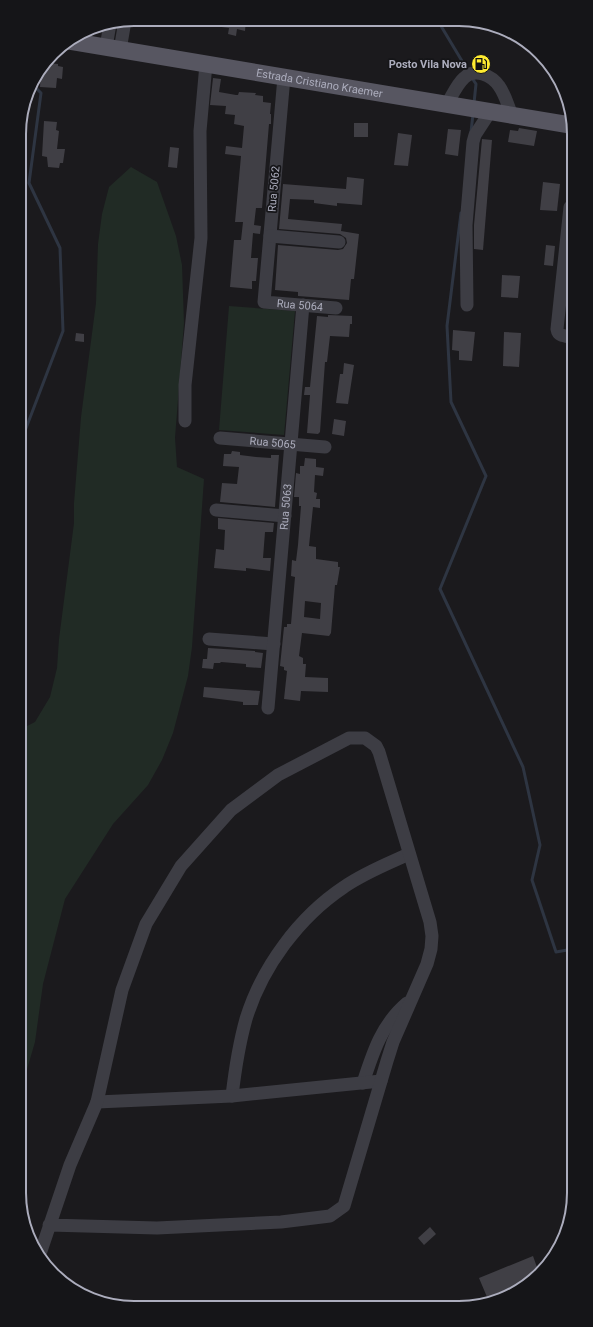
<svg xmlns="http://www.w3.org/2000/svg" width="593" height="1327" viewBox="0 0 593 1327" font-family="Roboto,sans-serif">
  <style>
    .green { fill: #212b25 }
    .lines { fill: none; stroke-linecap: round; stroke-linejoin: round }
    .stream { stroke: #2e3542; stroke-width: 3 }
    .building { fill: #403f45; fill-rule: evenodd }
    .minor { stroke: #3d3d44; stroke-width: 13 }
    .major { stroke: #575661; stroke-width: 17 }
    .labels { text-anchor: middle; dominant-baseline: central; stroke-width: 3.5; stroke-linejoin: round; paint-order: stroke }
    .poi-label { font-size: 11px; font-weight: bold; fill: #acadbd; stroke: #151518; text-anchor: end }
    .street-label { font-size: 11px; fill: #acadbd; stroke: #151518 }
    .rim { fill: none; stroke: #acadbd; stroke-width: 2 }
  </style>
  <rect width="100%" height="100%" fill="#1b1a1d"/>
  <g class="green">
    <path d="M131 167 157 182 176 236 182 265 184 323 175 438 177 467 204 479 192 647 188 676 173 733 162 760 148 785 113 824 65 899 43 984 35 1042 23 1083 21 729 35 722 50 697 57 668 59 639 74 523V503L81 417 96 303 98 244 102 214 109 187Z"/>
    <path d="M229 306 295 311 284 435 219 430Z"/>
  </g>
  <g class="lines">
    <g class="stream">
      <path d="M438 21 468 71"/>
      <path d="M472 78 476 84 474 103"/>
      <path d="M471 132 473 114"/>
      <path d="M461 213 447 326 451 402 486 476 440 589 523 767 540 845 532 880 556 952 573 949"/>
      <path d="M20 444 63 331 60 248 29 183 41 93 31 83"/>
    </g>
  </g>
  <g class="building">
    <path d="M207 19 225 20H246L245 31 237 29 236 36 228 34 229 28 206 25Z"/>
    <path d="M46 63 58 64V66L63 67 62 79 57 78 56 88 40 87 41 70Z"/>
    <path d="M213 78 221 79 219 92 236 95H238L239 92 256 93 255 95 263 96V102L271 103 270 114H271V124H269L262 208H256L254 225 261 226 260 234 253 233 251 258H258L256 281H252V289L230 287 234 240H241L243 222H235L241 156 225 154 226 146 242 148 244 126 234 124 235 115 225 114 226 106 210 105Z"/>
    <path d="M44 121 57 122 56 130 59 131 57 149H65L63 163H60L59 168 48 167 47 157 42 156Z"/>
    <rect x="354" y="123" width="14" height="14"/>
    <path d="M519 128 537 131 534 146 508 142 510 130 518 131Z"/>
    <path d="M448 129 461 130 458 156 445 154Z"/>
    <path d="M398 133 412 135 408 166 394 165Z"/>
    <path d="M482 139 492 140 483 250 474 249V225Z"/>
    <path d="M170 147 179 148 177 168 168 167Z"/>
    <path d="M347 177 364 179 362 205 337 203V206L314 203V200L290 199 288 219 342 224 341 231 359 234 354 279H351L349 300 298 296V292L275 290 278 245 338 250 343 249 347 243 346 238 340 234 279 229 283 184 346 189Z"/>
    <path d="M543 182 560 184 557 211 540 210Z"/>
    <path d="M546 245 555 246 553 266 544 265Z"/>
    <path d="M502 275 520 276 518 298 501 297Z"/>
    <path d="M328 315 352 316V324H350L349 337 330 336 327 362H325L320 432 318 434 307 433 310 395H304L305 387H310L317 316 328 317Z"/>
    <path d="M453 330 475 332 472 361 459 360V351L452 350Z"/>
    <path d="M504 332 521 333 519 367 503 366Z"/>
    <path d="M76 333 84 334V342L75 341Z"/>
    <path d="M344 363 354 365 348 404 336 403 340 374H343Z"/>
    <path d="M334 419 346 421 344 436 332 434Z"/>
    <path d="M232 451 240 452V455L256 457 271 458V455H279L275 507 220 502 222 483 237 484 239 467 223 466 224 454H231Z"/>
    <path d="M305 458 316 459V467L324 468 323 476 315 475 314 492 317 493 316 499H320V508L313 507 309 546 316 547V559L338 562V567H340L337 585H335L331 633 329 636 302 633 299 656 303 658V664H306L305 677 328 678V692L301 691 300 701 284 699 287 671 284 670V667L280 666 284 627H287V624H291L295 577 291 576 292 560 296 561 298 545 301 506H299V497H294L296 473 300 474V466H304ZM305 601 321 603 320 619 304 617Z"/>
    <path d="M218 518 274 523 273 532H265L263 558H271L270 571 246 568V571L214 568 216 549 224 550 225 530 218 529Z"/>
    <path d="M208 648 255 651V652L263 653 261 668 246 667V664L221 662 220 663H214L213 669 202 668 203 659H207Z"/>
    <path d="M204 687 260 691 258 705H243V702L203 697Z"/>
    <path d="M430 1227 436 1234 424 1245 418 1238Z"/>
    <path d="M533 1256 538 1270 531 1273 533 1277 504 1294 499 1296 498 1293 487 1297 479 1278Z"/>
  </g>
  <g class="lines">
    <g class="minor">
      <path d="M106 47 110 24"/>
      <path d="M120 50 125 21"/>
      <path id="s1" d="M284 77 264 302 336 308"/>
      <path d="M447 104C452 96 457 84 464 78 475 67 492 76 499 86 505 94 508 106 512 115"/>
      <path d="M570 207 557 329C558 336 564 336 571 337"/>
      <path d="M270 236 339 242"/>
      <path d="M467 305 466 225 473 142 475 135 490 112"/>
      <path d="M185 421V385L201 238 200 131 206 64"/>
      <path id="s2" d="M220 438 325 447"/>
      <path d="M216 510 285 516"/>
      <path d="M209 639 274 644"/>
      <path id="s3" d="M268 708 303 305"/>
      <path d="M363 1083C373 1052 382 1024 407 1003"/>
      <path d="M232 1096C235 1070 239 1044 246 1019 262 967 299 917 344 887 364 873 387 864 409 854"/>
      <path d="M97 1102 232 1096 381 1081"/>
      <path d="M41 1251 70 1165 97 1102 122 990 146 924 181 866 231 810 278 775 349 738H365L376 746 379 752 430 922 432 936 431 949 427 964 393 1042 387 1061 344 1206 330 1216 281 1222 157 1228 49 1225"/>
    </g>
    <path class="major" id="s4" d="M69 41 570 125"/>
  </g>
  <defs>
    <g id="fuel-disc" transform="scale(1)"><circle r="9.5" fill="#ffeb30" stroke="#151518"/><path d="M-5.5-6h7V0h2V4h1.3V-2.5L3-4.5l.8-.8L6-3V5H2.5V1h-1V6h-7ZM-4.2-4.7v3.2H.2V-4.7Z" fill="#111"/></g>
  </defs>
  <g fill-rule="evenodd">
    <use href="#fuel-disc" x="481" y="64"/>
  </g>
  <g class="labels">
    <g class="poi-label">
      <text x="467" y="64">Posto Vila Nova</text>
    </g>
    <g class="street-label">
      <text stroke="none"><textPath href="#s4" startOffset="254">Estrada Cristiano Kraemer</textPath></text>
      <text transform="translate(274 189) rotate(-85)">Rua 5062</text>
      <text stroke="none"><textPath href="#s1" startOffset="262">Rua 5064</textPath></text>
      <text stroke="none"><textPath href="#s2" startOffset="53">Rua 5065</textPath></text>
      <text stroke="none"><textPath href="#s3" startOffset="202">Rua 5063</textPath></text>
    </g>
  </g>
  <path d="M0 0H593V1327H0ZM134 26H459A108 108 0 0 1 567 134V1193A108 108 0 0 1 459 1301H134A108 108 0 0 1 26 1193V134A108 108 0 0 1 134 26Z" fill="#151518" fill-rule="evenodd"/>
  <path class="rim" d="M134 26H459A108 108 0 0 1 567 134V1193A108 108 0 0 1 459 1301H134A108 108 0 0 1 26 1193V134A108 108 0 0 1 134 26Z"/>
</svg>
